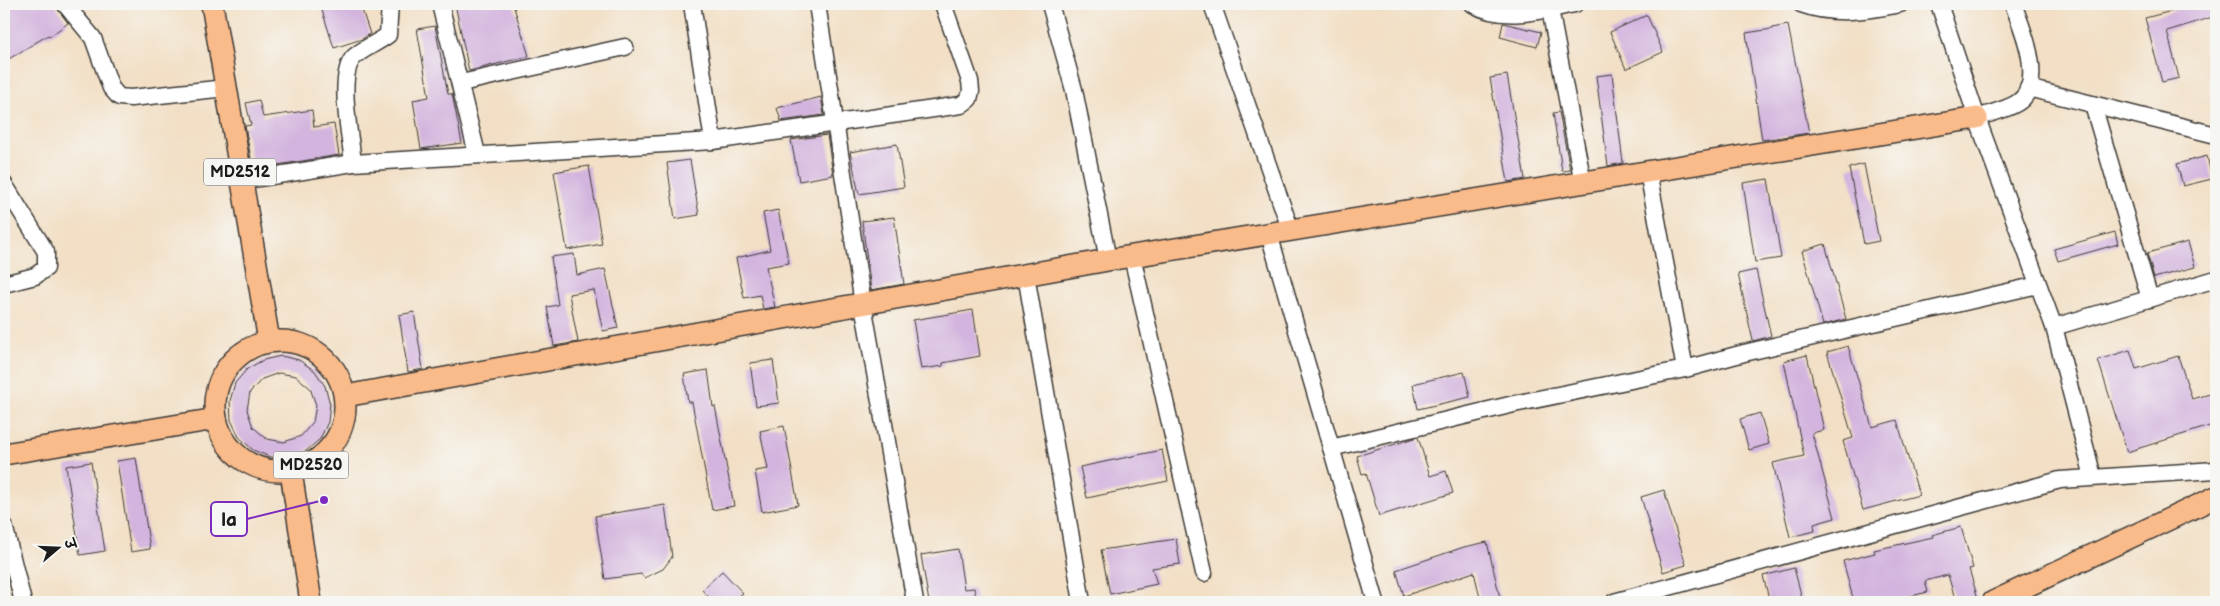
<svg xmlns="http://www.w3.org/2000/svg" width="2220" height="606" viewBox="0 0 2220 606" font-family="'Balsamiq Sans','Playpen Sans Deva',sans-serif">
  <style>
    .building { fill: #d3b4de; fill-rule: evenodd }
    .lines { fill: none; stroke-linecap: round; stroke-linejoin: round }
    .minor-casing { stroke: #3c3935; stroke-width: 19 }
    .major-casing { stroke: #3c3935; stroke-width: 24 }
    .minor { stroke: #fff; stroke-width: 16 }
    .major { stroke: #fabb8b; stroke-width: 21 }
    .labels { text-anchor: middle; dominant-baseline: central; stroke-width: 4; stroke-linejoin: round; paint-order: stroke }
    .shield { fill: #f6f6f2; stroke: #5d5d5c; stroke-width: 1 }
    .shield-label { font-size: 16px; font-weight: bold; fill: #1c1c1c }
    .leader { fill: none; stroke: #7b2cbf; stroke-width: 2 }
    .callout-dot { fill: #7b2cbf; stroke: #f6f6f2; stroke-width: 2 }
    .callout { fill: #f6f6f2; stroke: #7b2cbf; stroke-width: 2 }
    .callout-label { font-size: 19px; text-anchor: middle; font-weight: bold; fill: #1c1c1c }
  </style>
  <rect width="100%" height="100%" fill="#f6f6f2"/>
  <filter id="ink" filterUnits="userSpaceOnUse"><feTurbulence type="fractalNoise" baseFrequency=".02" numOctaves="2"/><feDisplacementMap in="SourceGraphic" scale="10" xChannelSelector="R" yChannelSelector="G"/><feConvolveMatrix kernelMatrix="1 2 1 2 8 2 1 2 1" color-interpolation-filters="sRGB"/></filter>
  <filter id="wash" filterUnits="userSpaceOnUse"><feTurbulence type="fractalNoise" baseFrequency=".0096" numOctaves="4" result="noise"/><feDisplacementMap in="SourceGraphic" scale="20" xChannelSelector="R" yChannelSelector="G"/><feGaussianBlur stdDeviation="1.12" result="paint"/><feColorMatrix in="noise" values="0 0 0 0 0 0 0 0 0 0 0 0 0 0 0 0 0 1.4 0 .05"/><feComposite in="paint" operator="in"/></filter>
  <g filter="url(#wash)">
    <rect width="100%" height="100%" fill="#f2dfc5"/>
    <g id="blocks">
      <g class="building">
        <path d="M4 4H54L68 23 49 37 48 35 4 62Z"/>
        <path d="M320 4H360L370 34 362 39 334 48Z"/>
        <path d="M455 4H513L529 56 469 71Z"/>
        <path d="M2174 4H2216V16L2167 31 2179 78 2162 82 2145 18 2176 10Z"/>
        <path d="M1647 15 1663 52 1626 69 1610 32Z"/>
        <path d="M1503 23 1541 32 1537 47 1500 37Z"/>
        <path d="M1788 25 1809 133 1762 140 1746 33 1772 29V28Z"/>
        <path d="M435 26 448 94H452L462 143 421 149 413 100 429 97 417 29Z"/>
        <path d="M1612 74 1623 163 1608 166 1596 76Z"/>
        <path d="M1507 75 1525 179 1508 182 1490 78Z"/>
        <path d="M821 97 824 115 781 121 777 108Z"/>
        <path d="M259 100 263 117 312 110 314 127 334 124 339 155 253 169 245 126 251 125 246 103Z"/>
        <path d="M1559 112 1570 170 1562 171 1553 113Z"/>
        <path d="M827 135 833 175 799 181 791 140Z"/>
        <path d="M897 144 904 187 859 194 850 152Z"/>
        <path d="M2207 156 2212 179 2183 186 2177 164Z"/>
        <path d="M690 160 699 215 675 219 667 163Z"/>
        <path d="M1864 164 1879 241 1864 244 1849 168Z"/>
        <path d="M589 166 602 244 567 250 554 172Z"/>
        <path d="M1768 179 1781 258 1755 262 1743 183Z"/>
        <path d="M778 210 789 263 766 267 775 307 763 309 760 295 744 298 736 258 770 250 763 213Z"/>
        <path d="M894 217 904 284 871 290 862 221Z"/>
        <path d="M2115 232 2118 244 2058 261 2054 249Z"/>
        <path d="M2188 242 2195 267 2154 278 2147 253Z"/>
        <path d="M1825 244 1846 319 1823 325 1802 251Z"/>
        <path d="M574 254 577 275 605 269 618 328 603 331 594 290 569 294 578 342 554 346 547 307 558 305 551 257Z"/>
        <path d="M1756 270 1771 336 1753 341 1738 274Z"/>
        <path d="M973 310 980 356 943 363V366L921 369 913 320Z"/>
        <path d="M414 312 423 369 408 372 399 315Z"/>
        <path d="M1848 346 1872 427 1897 420 1919 495 1863 510 1843 441 1853 438 1827 352Z"/>
        <path d="M2130 350 2136 369 2178 356 2192 399 2214 393 2216 401V424L2127 452 2098 360Z"/>
        <path d="M1807 355 1824 430 1812 433 1835 518 1814 524 1815 531 1790 537 1773 463 1804 456 1784 361Z"/>
        <path d="M281 356 299 360 315 371 325 386 330 404 328 422 320 439 306 451 288 457H270L253 450 239 437 231 420 230 401 235 383 247 369 263 360ZM279 373 296 376 310 388 316 405 313 422 301 436 284 442 267 439 253 427 247 410 250 392 262 379Z"/>
        <path d="M773 360 779 403 756 406 750 363Z"/>
        <path d="M708 370 713 407 715 406 734 506 712 510 692 402H688L684 374Z"/>
        <path d="M1464 372 1470 397 1418 409 1413 384Z"/>
        <path d="M1760 413 1769 444 1749 450 1740 419Z"/>
        <path d="M784 426 798 505 762 512 755 471 768 469 760 431Z"/>
        <path d="M1418 437 1430 476 1446 471 1453 493 1379 516 1366 473 1362 474 1357 456Z"/>
        <path d="M1162 450 1168 481 1087 498 1080 467Z"/>
        <path d="M136 458 150 549 131 552 117 461Z"/>
        <path d="M91 462 105 551 80 555 66 466Z"/>
        <path d="M1664 490 1686 565 1663 572 1641 497Z"/>
        <path d="M665 505 672 557 663 569 644 578 641 574 605 579 595 516Z"/>
        <path d="M1961 527 1973 568 1969 569 1979 602H1956L1948 575 1925 581 1928 592 1885 602H1854L1843 561 1875 553 1874 550 1933 537 1932 535Z"/>
        <path d="M1176 539 1180 564 1152 568 1157 584 1110 594 1101 550Z"/>
        <path d="M1487 542 1501 602H1481L1474 572 1404 596 1396 570 1464 547Z"/>
        <path d="M958 549 964 589 974 588 977 602H929L921 555Z"/>
        <path d="M1794 568 1803 602H1770L1763 576Z"/>
        <path d="M722 571 743 593 732 602H714L702 590Z"/>
      </g>
    </g>
  </g>
  <g filter="url(#ink)">
    <use href="#blocks" fill-opacity="0" stroke="#3c3935" stroke-width="1"/>
    <g class="lines">
      <g class="minor-casing">
        <g id="minor">
          <path d="M65 4 93 38 111 88 119 97 131 98 226 88"/>
          <path d="M440 4 477 154"/>
          <path d="M692 4 713 141"/>
          <path d="M817 4 863 304 915 602"/>
          <path d="M1050 4 1074 90 1108 260"/>
          <path d="M1212 4 1291 231"/>
          <path d="M1473 4C1503 22 1543 10 1575 4"/>
          <path d="M1801 4C1834 16 1867 11 1900 4"/>
          <path d="M1939 4 1977 118 2054 327 2093 477"/>
          <path d="M1550 9 1583 183"/>
          <path d="M461 83 625 47"/>
          <path d="M2028 88 2216 135"/>
          <path d="M2093 105 2150 299"/>
          <path d="M1977 118C1990 113 2006 110 2017 103 2047 84 2022 28 2013 4"/>
          <path d="M353 163C351 139 337 77 353 58 360 50 379 42 388 35L390 4"/>
          <path d="M1648 172 1685 369"/>
          <path d="M241 181 353 163 713 141 961 105 969 99 971 91 970 81 943 4"/>
          <path d="M4 184 46 252V268L35 276 4 284"/>
          <path d="M1269 234 1376 602"/>
          <path d="M1132 256 1204 573"/>
          <path d="M1026 275 1082 602"/>
          <path d="M2054 327 2216 279"/>
          <path d="M1331 448 1514 404 1685 369 1744 353 2038 285"/>
          <path d="M4 525 23 602"/>
          <path d="M1614 602 2060 480 2216 470"/>
        </g>
      </g>
      <g class="major-casing">
        <g id="major">
          <path d="M212 4 269 341"/>
          <circle cx="280" cy="406" r="65"/>
          <path d="M345 396 1108 260 1977 118"/>
          <path d="M4 454 216 419"/>
          <path d="M291 472 311 602"/>
          <path d="M1993 602 2216 497"/>
        </g>
      </g>
      <use href="#minor" class="minor"/>
      <use href="#major" class="major"/>
    </g>
  </g>
  <g class="labels">
    <g class="shield">
      <rect x="204" y="158.5" width="72" height="27" rx="4"/>
      <rect x="273.5" y="451.5" width="75" height="27" rx="4"/>
    </g>
    <g class="shield-label">
      <text x="240" y="172">MD2512</text>
      <text x="311" y="465">MD2520</text>
    </g>
  </g>
  <path class="leader" d="M324 500L247 519"/>
  <circle class="callout-dot" cx="324" cy="500" r="5"/>
  <rect class="callout" x="211" y="502" width="36" height="34" rx="5"/>
  <g class="callout-label">
    <text x="229" y="526">la</text>
  </g>
  <rect width="2220" height="606" fill="none" stroke="#f6f6f2" stroke-width="20"/>
  <g transform="translate(58 548) rotate(71)" stroke="#f6f6f2" stroke-width="4" paint-order="stroke">
  <path d="M0-4L9 19L0 12L-9 19Z" fill="#1c1c1c"/>
  <text y="-8" font-size="14" font-weight="bold" text-anchor="middle" fill="#1c1c1c">उ</text>
  </g>
</svg>
